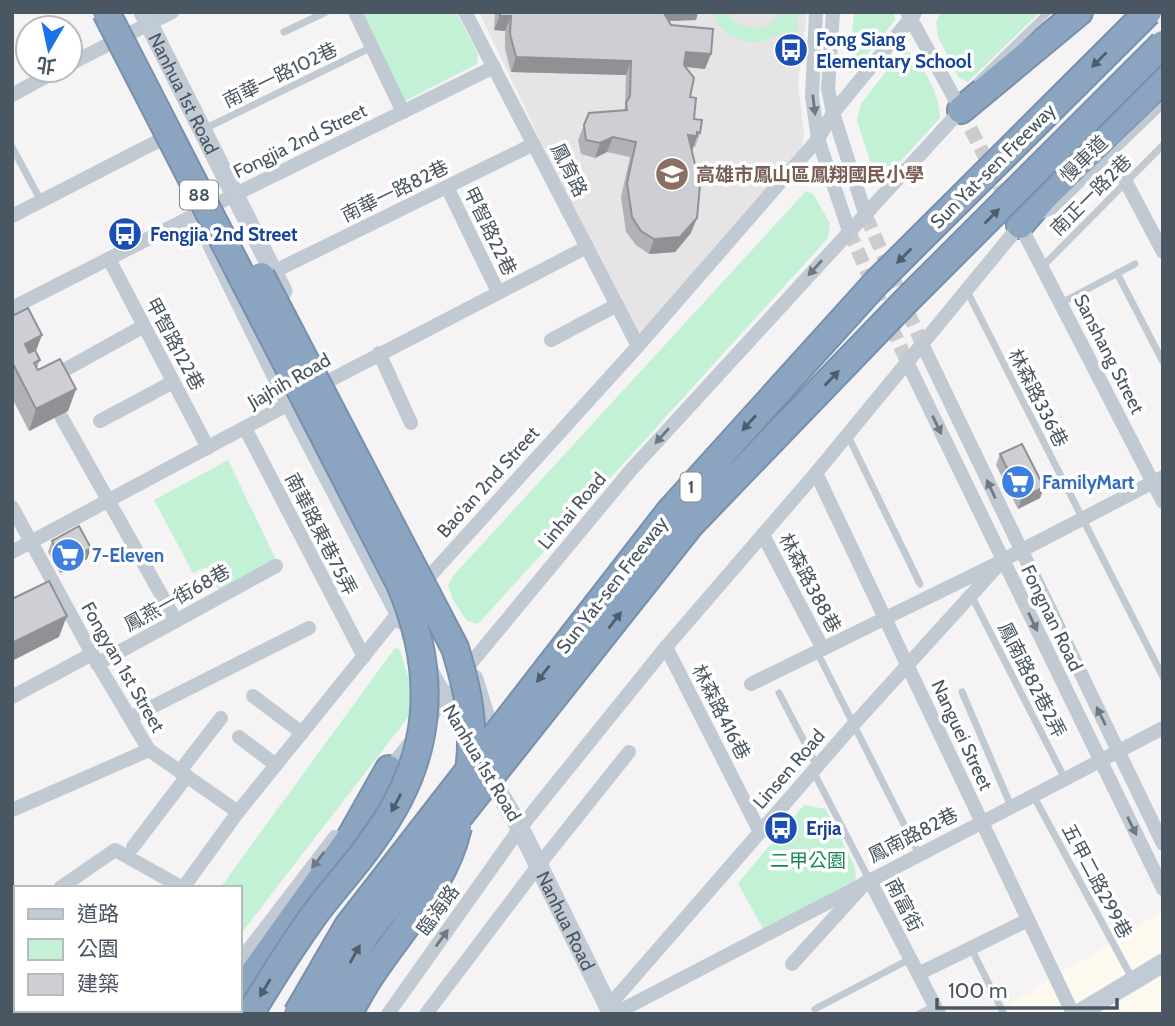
<svg xmlns="http://www.w3.org/2000/svg" width="1175" height="1026" viewBox="0 0 1175 1026" font-family="Cabin,'Noto Sans TC',sans-serif">
  <style>
    .commercial { fill: #fdf9ef }
    .education { fill: #e6e4e5 }
    .green { fill: #c3f1d5 }
    .lines { fill: none; stroke-linecap: round; stroke-linejoin: round }
    .street-tunnel { stroke: #caccce; stroke-width: 14; stroke-dasharray: 14 7; stroke-linecap: butt }
    .highway-casing { stroke: #7690ad; stroke-width: 30 }
    .lane { stroke: #c1cad2; stroke-width: 7 }
    .street { stroke: #c1cad2; stroke-width: 14 }
    .secondary { stroke: #c1cbd6; stroke-width: 19 }
    .highway { stroke: #8ba5c1; stroke-width: 26 }
    .highway-bridge-casing { stroke: #7690ad; stroke-width: 30; stroke-linecap: butt }
    .highway-bridge { stroke: #8ba5c1; stroke-width: 26 }
    .wall { fill: #b0b2b7 }
    .shaded-wall { fill: #909195 }
    .building { fill: #cdcfd5; stroke: #909195; stroke-width: 2 }
    .oneway { fill: #505e6b }
    .oneway2 { fill: #6e7983 }
    .labels { text-anchor: middle; dominant-baseline: central; stroke-width: 7; stroke-linejoin: round; paint-order: stroke }
    .shield { fill: #fff; stroke: #808990; stroke-width: 2 }
    .shield-label { font-size: 18px; font-weight: bold; fill: #4a5661 }
    .transit-label { font-size: 19px; font-weight: bold; fill: #164399; stroke: #fff; text-anchor: start }
    .street-label { font-size: 19px; fill: #4a5661; stroke: #fff }
    .education-label { font-size: 19px; font-weight: bold; fill: #785e54; stroke: #fff; text-anchor: start }
    .shop-label { font-size: 19px; font-weight: bold; fill: #366cbe; stroke: #fff; text-anchor: start }
    .park-label { font-size: 19px; fill: #17864f; stroke: #fff }
  </style>
  <rect width="100%" height="100%" fill="#f5f3f3"/>
  <path class="commercial" d="M1163 910V1014H994L1158 914Z"/>
  <path class="education" d="M479 12H807L798 83 804 133 801 158 637 342Z"/>
  <g class="green">
    <path d="M361 12H456L478 54 477 64 405 101Z"/>
    <path d="M714 12H728L732 20C751 31 768 32 781 12H797L798 64 785 65V31C777 36 768 41 758 42 741 44 715 32 714 12Z"/>
    <path d="M854 12H894L895 20 852 73 848 72Z"/>
    <path d="M941 12H1040L968 82 959 78 938 37 936 23Z"/>
    <path d="M904 48C923 63 940 95 940 118L886 177 873 171 857 120 861 104Z"/>
    <path d="M806 191 814 195 830 224 828 238 478 624 467 621 453 600 448 586 453 576Z"/>
    <path d="M228 460 280 568 224 600 206 567 193 573 154 500Z"/>
    <path d="M395 648 400 650 413 693 409 716 240 935V888H220Z"/>
    <path d="M804 805 826 809 855 867 856 880 763 929 738 883Z"/>
  </g>
  <g class="lines">
    <g class="street-tunnel">
      <path d="M961 110 1008 202"/>
      <path d="M866 216 923 346"/>
      <path d="M849 231 908 364"/>
    </g>
    <g class="highway-casing">
      <g id="highway">
        <path d="M961 110 1079 12"/>
        <path d="M1020 225 1044 197 1163 80"/>
        <path d="M240 992 350 838 389 769"/>
        <path d="M228 1014 230 1010"/>
      </g>
    </g>
    <g class="lane">
      <path d="M284 32 326 12"/>
      <path d="M978 80 1048 12"/>
      <path d="M202 130 372 47"/>
      <path d="M12 147 41 201"/>
      <path d="M1040 216 1053 211 1163 105"/>
      <path d="M1042 267 1163 145"/>
      <path d="M1117 273 1163 362"/>
      <path d="M967 291 1163 677"/>
      <path d="M1061 303 1135 264"/>
      <path d="M848 436 920 584"/>
      <path d="M971 595 1065 779"/>
      <path d="M817 652 919 854"/>
      <path d="M962 692 1011 806"/>
      <path d="M779 693 817 766"/>
      <path d="M813 771 869 879"/>
      <path d="M1033 795 1133 980"/>
      <path d="M971 948 1004 1014"/>
      <path d="M815 1009 910 959"/>
      <path d="M919 1014 935 1006"/>
    </g>
    <g class="street">
      <path d="M355 12 403 112"/>
      <path d="M465 12 638 346"/>
      <path d="M816 12 812 96 818 139 849 231"/>
      <path d="M833 12 828 89 833 113 866 216"/>
      <path d="M70 64 172 12"/>
      <path d="M12 95 58 70"/>
      <path d="M1126 182 1163 252"/>
      <path d="M447 187 498 292"/>
      <path d="M12 216 160 140"/>
      <path d="M109 259 208 448"/>
      <path d="M273 272 534 144"/>
      <path d="M12 308 234 195 494 67"/>
      <path d="M551 340 617 305"/>
      <path d="M923 346 1163 844"/>
      <path d="M379 353 411 423"/>
      <path d="M908 364 1163 889"/>
      <path d="M50 378 144 326"/>
      <path d="M315 388 587 247"/>
      <path d="M62 418 176 621"/>
      <path d="M100 421 173 382"/>
      <path d="M245 428 364 657"/>
      <path d="M816 473 1073 1014"/>
      <path d="M12 507 96 661 149 750 238 812"/>
      <path d="M763 535 823 649"/>
      <path d="M12 552 298 399"/>
      <path d="M419 588 638 346 818 139 833 113 915 13"/>
      <path d="M666 647 760 832"/>
      <path d="M97 664 276 566"/>
      <path d="M461 675 631 470 961 110 907 12"/>
      <path d="M751 684 996 564"/>
      <path d="M253 696 302 733"/>
      <path d="M12 697 92 654"/>
      <path d="M130 718 309 628"/>
      <path d="M239 737 276 765"/>
      <path d="M180 771 221 718"/>
      <path d="M387 772 450 692"/>
      <path d="M12 810 149 750"/>
      <path d="M133 847 187 776"/>
      <path d="M60 888 115 850 183 888"/>
      <path d="M183 888 238 812 404 606"/>
      <path d="M12 929 16 925"/>
      <path d="M240 961 335 837"/>
      <path d="M792 964 869 879 939 1014"/>
      <path d="M918 974 1028 920"/>
      <path d="M608 1007 854 724 1003 560 1163 477"/>
      <path d="M89 1014 92 1010"/>
      <path d="M199 1014 202 1010"/>
      <path d="M388 1014 520 828 666 647 816 473 1020 225 1163 502"/>
      <path d="M426 1014 538 866 629 752"/>
      <path d="M614 1014 1163 728"/>
    </g>
    <g class="secondary">
      <path id="s1" d="M143 12 283 291"/>
      <path d="M212 245 290 404 403 621"/>
      <path d="M426 666 470 744"/>
      <path d="M474 679 495 747"/>
      <path id="s2" d="M485 769 520 828 612 1014"/>
      <path d="M1078 1014 1163 963"/>
    </g>
    <use href="#highway" class="highway"/>
    <g class="highway-bridge-casing">
      <g id="highway-bridge">
        <path d="M106 12 400 584C439 676 433 759 373 840 356 865 335 887 317 911 293 944 271 979 250 1014"/>
        <path d="M261 276 455 648C469 694 475 724 469 772"/>
        <path d="M297 1014 348 926 670 511 877 282 1148 12"/>
        <path d="M322 1014 366 934 691 524 904 303 1163 44"/>
        <path d="M348 1014C356 1000 364 985 373 972 405 924 445 884 458 827"/>
      </g>
    </g>
    <use href="#highway-bridge" class="highway-bridge"/>
  </g>
  <g class="wall">
    <path d="M495 12H698L696 20 669 21 705 69 685 67 694 119 700 133 695 147H693L692 151 691 233 675 252 649 254 636 245 626 232 621 197 630 157 607 152 595 158 581 154 578 140 584 125 624 110 625 107 626 75 511 72 505 49V31L494 30Z"/>
    <path d="M12 316 36 352 40 360 37 368 38 370 76 389 68 411 29 431 12 398Z"/>
    <path d="M1000 454 1044 487 1040 498 1018 509 996 465Z"/>
    <path d="M52 541 91 548 87 559 60 573 48 552Z"/>
  </g>
  <g class="shaded-wall">
    <path d="M668 12H698L696 20 668 21 664 13Z"/>
    <path d="M500 16H511L505 31 494 30Z"/>
    <path d="M686 52 711 54 705 69 680 66Z"/>
    <path d="M516 57 631 61 626 75 511 72Z"/>
    <path d="M688 135 697 136 692 151Z"/>
    <path d="M613 137 607 152 595 158 600 143Z"/>
    <path d="M697 218 691 233 675 252 649 254 654 239Z"/>
    <path d="M42 335 34 356 17 365 25 344Z"/>
    <path d="M76 389 68 411 29 431 36 409Z"/>
    <path d="M1044 487 1040 498 1018 509 1022 498Z"/>
    <path d="M91 548 87 559 60 573 64 563Z"/>
    <path d="M67 616 59 637 12 661V643Z"/>
  </g>
  <g class="building">
    <path d="M500 12H670L664 13 671 25 713 29 711 54 686 52 684 65 694 78 690 97 696 98 694 119 702 120 700 133 697 132V136L688 135 700 185 697 218 680 237 654 239 641 231 632 217 627 183 636 142 613 137 600 143 586 140 584 125 589 113 627 110 626 103 630 96 631 61 516 57 510 34 511 16H500Z"/>
    <path d="M28 308 42 335 25 344 29 353 35 350 40 360 34 363 38 370 60 359 76 389 36 409 12 362V316Z"/>
    <path d="M1022 444 1044 487 1022 498 1000 454Z"/>
    <path d="M79 526 91 548 64 563 52 541Z"/>
    <path d="M49 581 67 616 12 643V599Z"/>
  </g>
  <defs><path id="oneway-solid" d="M-6-.8H1V-3.2L6.5 0L1 3.2V.8H-6Z" transform="scale(1.75)"/></defs>
  <g class="oneway">
    <use href="#oneway-solid" transform="translate(1099 60) rotate(135)"/>
    <use href="#oneway-solid" transform="translate(992 216) rotate(-45)"/>
    <use href="#oneway-solid" transform="translate(904 256) rotate(135)"/>
    <use href="#oneway-solid" transform="translate(832 378) rotate(-46)"/>
    <use href="#oneway-solid" transform="translate(749 423) rotate(132)"/>
    <use href="#oneway-solid" transform="translate(615 620) rotate(-52)"/>
    <use href="#oneway-solid" transform="translate(543 674) rotate(128)"/>
    <use href="#oneway-solid" transform="translate(396 803) rotate(118)"/>
    <use href="#oneway-solid" transform="translate(355 954) rotate(-61)"/>
    <use href="#oneway-solid" transform="translate(265 988) rotate(121)"/>
  </g>
  <g class="oneway2">
    <use href="#oneway-solid" transform="translate(814 105) rotate(83)"/>
    <use href="#oneway-solid" transform="translate(815 268) rotate(132)"/>
    <use href="#oneway-solid" transform="translate(937 425) rotate(64)"/>
    <use href="#oneway-solid" transform="translate(662 436) rotate(132)"/>
    <use href="#oneway-solid" transform="translate(991 489) rotate(-115)"/>
    <use href="#oneway-solid" transform="translate(1033 622) rotate(64)"/>
    <use href="#oneway-solid" transform="translate(1101 716) rotate(-116)"/>
    <use href="#oneway-solid" transform="translate(1132 826) rotate(64)"/>
    <use href="#oneway-solid" transform="translate(318 860) rotate(128)"/>
    <use href="#oneway-solid" transform="translate(442 938) rotate(-54)"/>
  </g>
  <defs>
    <g id="bus-disc" transform="scale(1.75)"><circle r="9.5" fill="#1a4fb4" stroke="#fff"/><path d="M-5-6H5V4H4V6H2V4H-2V6H-4V4H-5ZM-3.5-4V0h7V-4ZM-3.5 1.2v1.5H-2V1.2ZM2 1.2v1.5H3.5V1.2Z" fill="#fff"/></g>
    <g id="school-disc" transform="scale(1.75)"><circle r="9.5" fill="#8d6e63" stroke="#fff"/><path d="M0-5L7-2L0 1L-7-2ZM-4 1L0 2.5L4 1V4Q0 6-4 4Z" fill="#fff"/></g>
    <g id="supermarket-disc" transform="scale(1.75)"><circle r="9.5" fill="#3f7fe0" stroke="#fff"/><path d="M-6-5.5h2.5l.6 2H6L4.5 2H-2.5L-4.4-4H-6ZM-1.5 3.2a1.3 1.3 0 1 0 .1 0ZM3 3.2a1.3 1.3 0 1 0 .1 0Z" fill="#fff"/></g>
  </defs>
  <g fill-rule="evenodd">
    <use href="#bus-disc" x="791" y="50"/>
    <use href="#school-disc" x="672" y="174"/>
    <use href="#bus-disc" x="125" y="234"/>
    <use href="#supermarket-disc" x="1018" y="482"/>
    <use href="#supermarket-disc" x="68" y="555"/>
    <use href="#bus-disc" x="781" y="828"/>
  </g>
  <g class="labels">
    <g class="shield">
      <rect x="180" y="180.5" width="38" height="29" rx="5"/>
      <rect x="680.5" y="472.5" width="21" height="29" rx="5"/>
    </g>
    <g class="shield-label">
      <text x="199" y="195">88</text>
      <text x="691" y="487">1</text>
    </g>
    <g class="transit-label">
      <text x="816" y="39">Fong Siang<tspan x="816" dy="22">Elementary School</tspan></text>
      <text x="150" y="234">Fengjia 2nd Street</text>
      <text x="806" y="828">Erjia</text>
    </g>
    <g class="street-label">
      <text transform="translate(280 75) rotate(-26)">南華一路102巷</text>
      <text stroke="none"><textPath href="#s1" startOffset="91">Nanhua 1st Road</textPath></text>
      <text transform="translate(300 141) rotate(-26)">Fongjia 2nd Street</text>
      <text transform="translate(1084 159) rotate(-44)">慢車道</text>
      <text transform="translate(993 166) rotate(-45)">Sun Yat-sen Freeway</text>
      <text transform="translate(569 170) rotate(63)">鳳育路</text>
      <text transform="translate(395 191) rotate(-26)">南華一路82巷</text>
      <text transform="translate(1091 195) rotate(-45)">南正一路2巷</text>
      <text transform="translate(490 231) rotate(64)">甲智路22巷</text>
      <text transform="translate(175 344) rotate(62)">甲智路122巷</text>
      <text transform="translate(1109 354) rotate(63)">Sanshang Street</text>
      <text transform="translate(289 381) rotate(-30)">Jiajhih Road</text>
      <text transform="translate(1038 398) rotate(63)">林森路336巷</text>
      <text transform="translate(488 482) rotate(-48)">Bao'an 2nd Street</text>
      <text transform="translate(572 511) rotate(-50)">Linhai Road</text>
      <text transform="translate(321 534) rotate(63)">南華路東巷75弄</text>
      <text transform="translate(810 583) rotate(62)">林森路388巷</text>
      <text transform="translate(612 585) rotate(-52)">Sun Yat-sen Freeway</text>
      <text transform="translate(177 598) rotate(-29)">鳳燕一街68巷</text>
      <text transform="translate(1052 618) rotate(64)">Fongnan Road</text>
      <text transform="translate(123 667) rotate(60)">Fongyan 1st Street</text>
      <text transform="translate(1032 680) rotate(63)">鳳南路82巷2弄</text>
      <text transform="translate(721 712) rotate(63)">林森路416巷</text>
      <text transform="translate(962 735) rotate(65)">Nanguei Street</text>
      <text transform="translate(482 763) rotate(59)">Nanhua 1st Road</text>
      <text transform="translate(789 769) rotate(-49)">Linsen Road</text>
      <text transform="translate(913 835) rotate(-27)">鳳南路82巷</text>
      <text transform="translate(1097 881) rotate(62)">五甲二路299巷</text>
      <text transform="translate(904 905) rotate(63)">南富街</text>
      <text transform="translate(438 910) rotate(-54)">臨海路</text>
      <text stroke="none"><textPath href="#s2" startOffset="172">Nanhua Road</textPath></text>
    </g>
    <g class="education-label">
      <text x="696" y="174">高雄市鳳山區鳳翔國民小學</text>
    </g>
    <g class="shop-label">
      <text x="1042" y="482">FamilyMart</text>
      <text x="92" y="555">7-Eleven</text>
    </g>
    <g class="park-label">
      <text x="808" y="860">二甲公園</text>
    </g>
  </g>
  <rect width="1175" height="1026" fill="none" stroke="#4a5661" stroke-width="28"/>
  <rect x="14" y="886" width="228" height="126" fill="#ffffff" stroke="#b7bbc0" stroke-width="2"/>
  <rect x="28" y="909" width="35" height="10" fill="#c1cbd6" stroke="#b7bbc0" stroke-width="2"/>
  <text x="77" y="921" font-size="21" fill="#4a5661">道路</text>
  <rect x="28" y="939" width="35" height="21" fill="#c3f1d5" stroke="#b7bbc0" stroke-width="2"/>
  <text x="77" y="956" font-size="21" fill="#4a5661">公園</text>
  <rect x="28" y="974" width="35" height="21" fill="#cdcfd5" stroke="#b7bbc0" stroke-width="2"/>
  <text x="77" y="991" font-size="21" fill="#4a5661">建築</text>
  <g transform="translate(49 49) rotate(189)"><circle r="33" fill="#ffffff" stroke="#b7bbc0" stroke-width="2"/>
  <path d="M0-5L12 26L0 18L-12 26Z" fill="#1a73e8"/>
  <text y="-10" font-size="19" font-weight="bold" text-anchor="middle" fill="#4a5661">北</text>
  </g>
  <path d="M937 998v10h180v-10" fill="none" stroke="#4a5661" stroke-width="3.5"/>
  <text x="948" y="998" font-size="21" fill="#4a5661" stroke="#ffffff" stroke-width="5" paint-order="stroke">100 m</text>
</svg>
